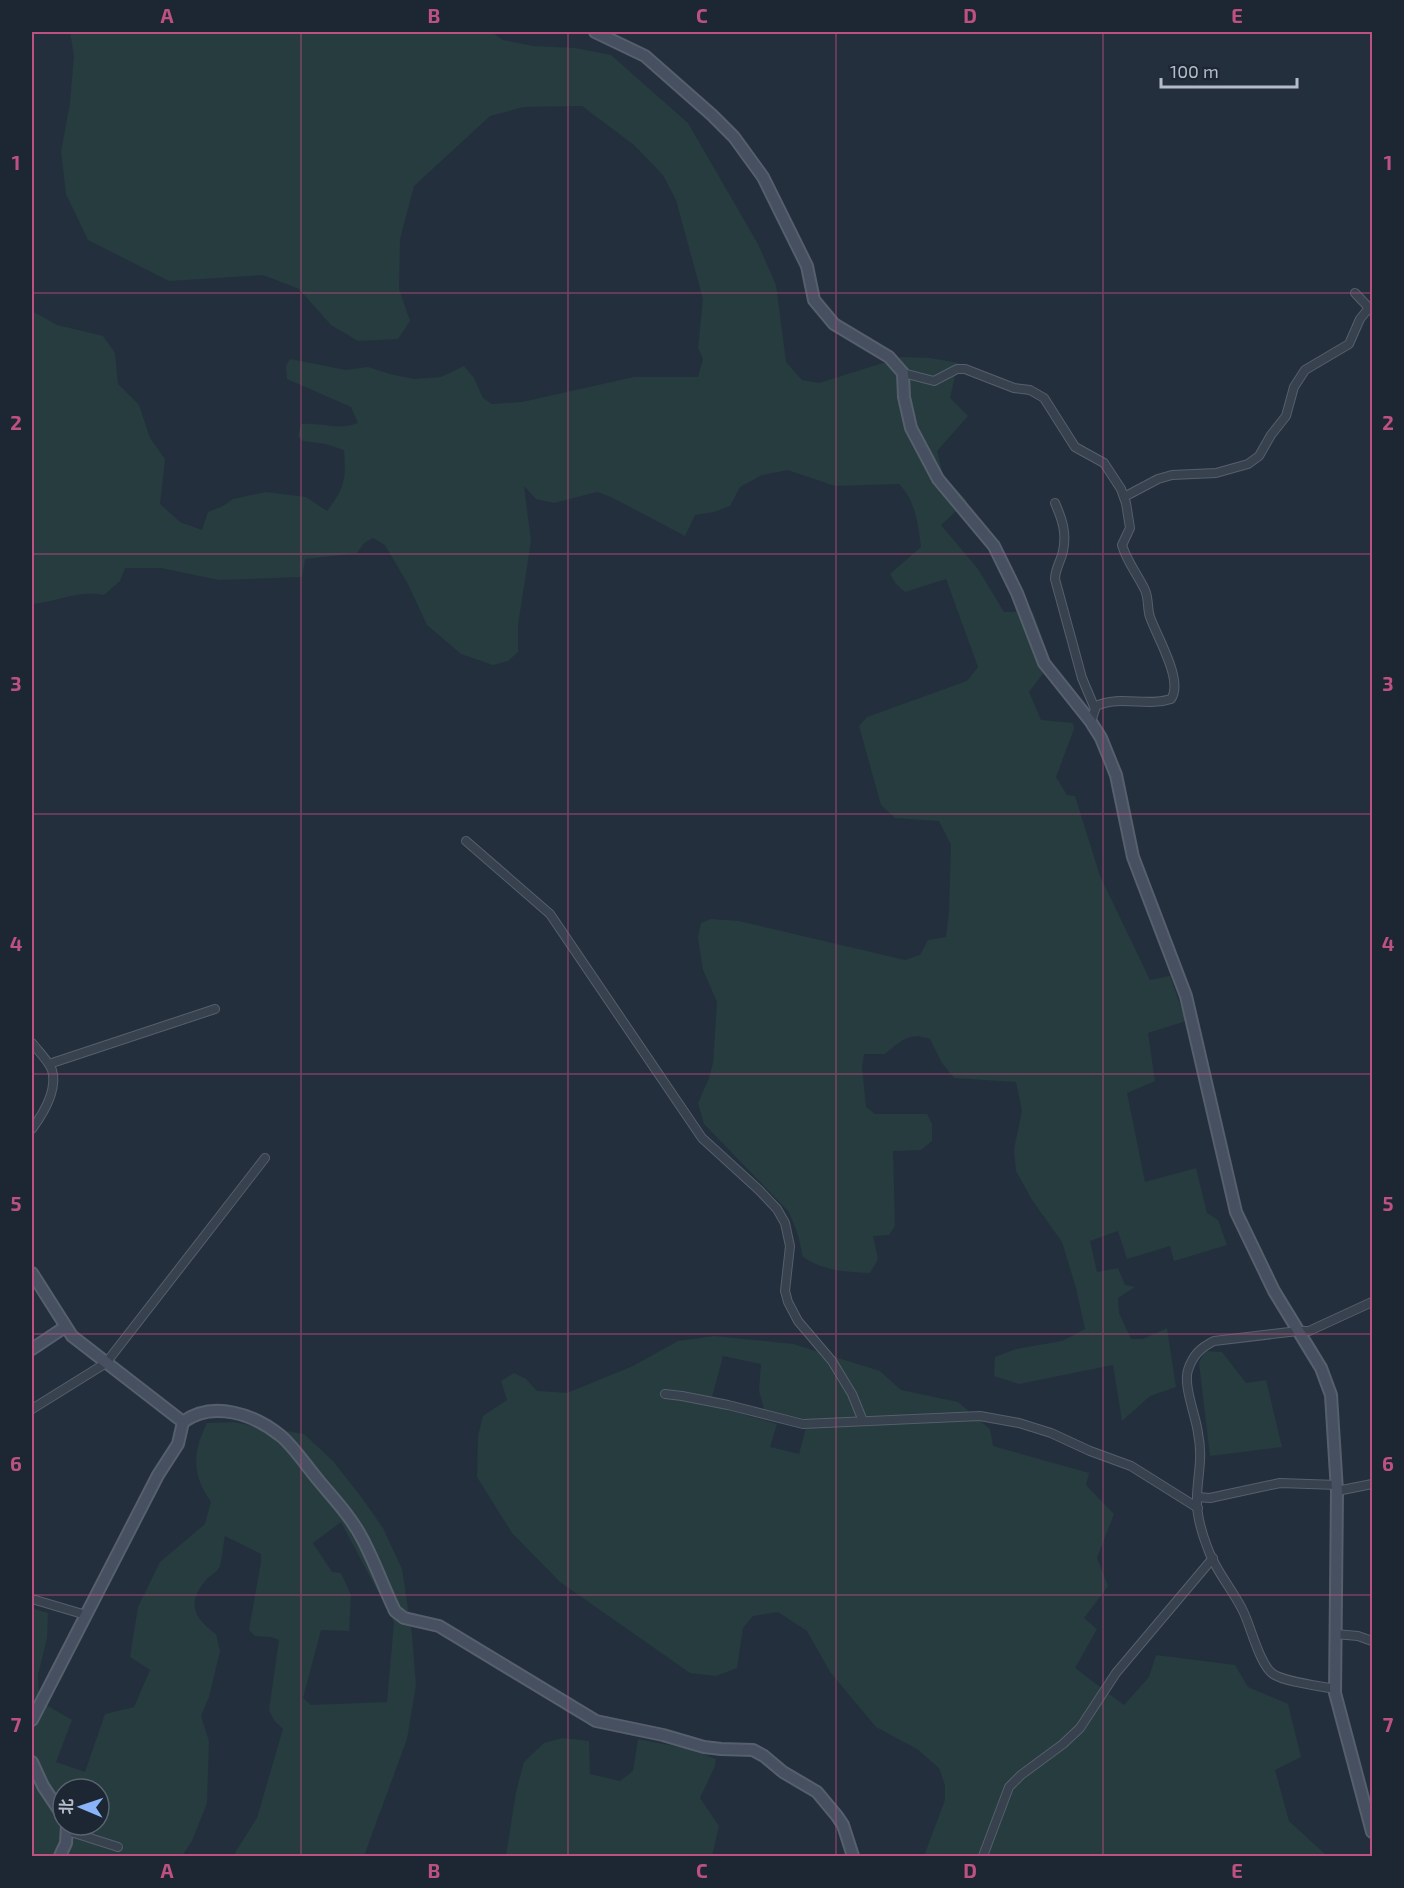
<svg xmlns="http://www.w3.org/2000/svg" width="1404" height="1888" viewBox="0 0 1404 1888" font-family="'Exo 2','Noto Sans SC',sans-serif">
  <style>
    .green { fill: #263c3f; fill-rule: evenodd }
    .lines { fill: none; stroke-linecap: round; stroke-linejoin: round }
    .street-casing { stroke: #565f6c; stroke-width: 10 }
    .secondary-casing { stroke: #565f6c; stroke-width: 14 }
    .street { stroke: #38414e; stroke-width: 8 }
    .secondary { stroke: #465061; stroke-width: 10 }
    .grid { fill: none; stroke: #bd5182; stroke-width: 1.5; stroke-opacity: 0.55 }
    .neatline { fill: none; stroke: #bd5182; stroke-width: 2 }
    .grid-label { font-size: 20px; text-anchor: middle; font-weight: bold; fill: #bd5182 }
  </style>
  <rect width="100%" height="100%" fill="#242f3e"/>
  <g class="green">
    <path d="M70 32H491L503 40 533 46 575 48 611 55 688 123 758 244 776 285 786 362 802 380 819 383 902 357 930 358 958 363 950 398 968 416 937 451 943 475 967 501 941 525 978 569 1004 612H1033L1051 663 1029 692 1041 720 1073 723 1074 729 1056 777 1067 795 1075 796 1100 876 1150 980 1170 976 1186 1021 1148 1033 1155 1081 1127 1093 1145 1182 1196 1168 1207 1213 1218 1220 1227 1245 1174 1261 1170 1246 1127 1259 1118 1231 1090 1241 1097 1272 1118 1268 1125 1285 1135 1287 1118 1298 1119 1313 1131 1339H1143L1167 1328 1176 1387 1150 1396 1122 1421 1113 1365 1019 1384 994 1376 995 1357 1016 1349 1062 1341 1085 1329 1076 1288 1062 1242 1032 1200 1016 1171 1014 1149 1022 1111 1016 1082 954 1078 942 1063 930 1039C909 1031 900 1042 885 1054H864L862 1067 866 1107 875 1114H927L932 1124V1141L921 1150 893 1151 895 1226 889 1235 873 1236 878 1259 870 1273C845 1272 824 1271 803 1257L798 1235 789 1212 704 1124 698 1103 709 1078 713 1063 717 1002 703 970 698 938 701 923 711 919 739 921 905 960 920 955 928 940 946 937 949 912 951 845 939 821 895 818 881 805 859 726 867 717 967 681 978 667 946 579 905 592 896 584 890 574 921 547C918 525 916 501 899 484L835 486 788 470 762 475 740 487 730 506 714 512 695 515 685 536 611 497 597 492 554 503 536 499 524 486 531 541 518 625V652L508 661 493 665 461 654 427 625 409 586 385 545 373 538 364 543 357 553 305 559 302 577 219 580 161 568H125L120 581 104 595C78 590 57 602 32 604V311L57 325 103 336 115 353 118 384 139 405 150 438 165 459 160 504 180 522 202 530 208 512 223 506 233 499 266 492 306 497 327 511C345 488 346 479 344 450L326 444 303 441 298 436 301 424C322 422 338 431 358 423L351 407 287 379 286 366 290 359 346 370 368 367 390 374 414 379 441 377 464 366 474 378 483 398 492 404 522 402 634 377H698L703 359 698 348 703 299 676 200 663 175 634 145 582 106 524 107 490 116 414 186 400 239 399 289 410 321 398 339 358 341 331 325 299 289 263 275 169 281 88 240 66 194 61 152 70 103 74 56Z"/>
    <path d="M714 1336 793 1344 880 1371 901 1390 958 1402 990 1429 993 1446 1089 1473 1086 1485 1114 1514 1097 1558 1108 1586 1084 1618 1097 1629 1075 1668 1124 1705 1149 1677 1156 1655 1235 1665 1248 1687 1288 1704 1301 1757 1275 1770 1289 1821 1327 1856H924L945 1800V1785L939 1768 917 1749 876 1727 830 1672 807 1631 778 1612 753 1616 743 1628 737 1668 716 1676 690 1673 560 1582 512 1533 477 1477 478 1436 483 1416 507 1400 501 1381 514 1373 526 1379 537 1391 567 1393 633 1366 678 1341ZM723 1356 761 1364 759 1391 764 1409 808 1420 799 1454 770 1447 777 1424 710 1405Z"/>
    <path d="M1205 1351 1222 1352 1246 1383 1266 1380 1282 1447 1210 1456 1199 1363Z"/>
    <path d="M233 1422 304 1434 333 1461 362 1498 383 1528 402 1569 412 1635 416 1685 407 1739 364 1856H233L257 1818 283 1729 274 1720 269 1710 279 1640 271 1637 255 1636 249 1630 261 1562V1554L225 1536C223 1544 222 1563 219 1568 216 1573 209 1576 205 1581 186 1604 195 1619 216 1634L220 1651 209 1697 201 1716 209 1741 207 1803 192 1841 182 1856 152 1855V1856H32V1608L48 1613 47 1638 38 1675 39 1693 45 1704 72 1720 56 1762 85 1772 105 1714 134 1707 150 1670 130 1657 138 1607 160 1562 205 1524 211 1502C192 1475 192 1453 207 1423ZM341 1522 394 1622 387 1702 311 1705 303 1698 321 1630 349 1631 351 1595 341 1573 332 1572 313 1543ZM63 1789H99V1825H63Z"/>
    <path d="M562 1738 589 1741 590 1774 620 1781 633 1771 638 1739 685 1748 716 1759 715 1766 700 1798 719 1826 712 1856H506L516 1792 524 1762 544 1743Z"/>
  </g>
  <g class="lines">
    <g class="street-casing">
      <g id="street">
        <path d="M1355 293 1372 311"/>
        <path d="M903 373 934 381 957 369H965L1014 388 1030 390 1044 398 1075 447 1104 463 1121 489 1126 503 1130 528 1122 545C1127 562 1138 575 1145 590 1149 599 1147 608 1150 617 1157 637 1184 681 1171 699 1147 707 1120 695 1096 706L1091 722"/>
        <path d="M1124 497 1158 479 1172 475 1216 473 1248 464 1259 456 1271 435 1286 416 1294 387 1305 370 1349 344 1360 319 1368 309"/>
        <path d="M1055 503C1062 519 1067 533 1063 551 1061 561 1055 569 1055 579L1082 678 1095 709"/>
        <path d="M466 841 550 914 702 1138 759 1190 777 1209 785 1223 790 1246 785 1291 788 1302 798 1321 832 1361 852 1394 863 1421"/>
        <path d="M32 1043C38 1051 48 1060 52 1070 58 1090 43 1114 32 1129"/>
        <path d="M49 1064 215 1009"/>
        <path d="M665 1394 682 1396 728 1405 803 1424 980 1416 1019 1423 1051 1433 1090 1451 1131 1466 1198 1508"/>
        <path d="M32 1409 106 1363 265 1158"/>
        <path d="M1337 1491 1372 1484"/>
        <path d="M1197 1497 1210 1498 1280 1483 1337 1485"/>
        <path d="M32 1599 86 1615"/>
        <path d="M1335 1634 1358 1636 1372 1641"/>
        <path d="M1335 1689C1320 1686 1285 1682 1273 1674 1260 1665 1251 1628 1244 1613 1234 1591 1216 1572 1208 1549 1202 1534 1196 1513 1197 1496 1198 1472 1203 1458 1198 1433 1196 1416 1183 1386 1188 1370 1193 1355 1200 1348 1214 1341L1298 1331H1309L1372 1302"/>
        <path d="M68 1831 118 1847"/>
        <path d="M983 1856 1009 1787 1021 1775 1063 1744 1080 1728 1116 1673 1213 1558"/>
      </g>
    </g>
    <g class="secondary-casing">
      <g id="secondary">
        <path d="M595 32 645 56 712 115 734 137 763 177 807 266 814 300 834 324 889 357 903 373 904 397 911 428 938 479 994 546 1017 593 1044 663 1091 722 1101 738 1116 775 1133 857 1186 996 1236 1212 1274 1291 1321 1368 1331 1395 1337 1491 1335 1693 1372 1832"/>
        <path d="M32 1273 72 1336 183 1422 178 1444 158 1475 32 1720"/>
        <path d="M32 1349 65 1327"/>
        <path d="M183 1422C213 1400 254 1414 281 1436 295 1448 307 1467 319 1481 335 1500 352 1518 363 1540 375 1563 384 1588 395 1611L404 1618 439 1626 596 1721 663 1735 704 1747 721 1749 753 1750 764 1756 783 1772 817 1792 837 1816 843 1825 853 1856"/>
        <path d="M32 1762 43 1786 63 1816"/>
        <path d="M60 1856 66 1843 67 1825"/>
      </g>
    </g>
    <use href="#street" class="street"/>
    <use href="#secondary" class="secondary"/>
  </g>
  <path class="grid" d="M301 32V1856M568 32V1856M836 32V1856M1103 32V1856M32 293H1372M32 554H1372M32 814H1372M32 1074H1372M32 1334H1372M32 1595H1372"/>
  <rect width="1404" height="1888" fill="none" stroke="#1d2633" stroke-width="66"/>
  <g transform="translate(81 1807) rotate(272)"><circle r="28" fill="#1d2633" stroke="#59626f" stroke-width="1.5"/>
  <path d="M0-4.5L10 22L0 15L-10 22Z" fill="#8ab4f8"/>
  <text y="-9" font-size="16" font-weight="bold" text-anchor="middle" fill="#b4bcc9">北</text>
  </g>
  <path d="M1161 78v9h136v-9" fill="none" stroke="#b4bcc9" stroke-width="3"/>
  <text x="1170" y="78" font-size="18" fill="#b4bcc9" stroke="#1d2633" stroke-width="4.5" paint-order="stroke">100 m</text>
  <rect x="33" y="33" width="1338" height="1822" class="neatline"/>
  <g class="grid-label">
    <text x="167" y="23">A</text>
    <text x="434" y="23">B</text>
    <text x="702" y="23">C</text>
    <text x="970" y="23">D</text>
    <text x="1237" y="23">E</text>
    <text x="16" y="170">1</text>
    <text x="1388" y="170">1</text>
    <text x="16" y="430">2</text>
    <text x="1388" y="430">2</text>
    <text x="16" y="691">3</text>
    <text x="1388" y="691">3</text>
    <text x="16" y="951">4</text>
    <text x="1388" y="951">4</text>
    <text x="16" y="1211">5</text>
    <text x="1388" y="1211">5</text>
    <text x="16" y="1471">6</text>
    <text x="1388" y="1471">6</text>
    <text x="16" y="1732">7</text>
    <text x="1388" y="1732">7</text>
    <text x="167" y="1878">A</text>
    <text x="434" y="1878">B</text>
    <text x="702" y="1878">C</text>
    <text x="970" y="1878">D</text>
    <text x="1237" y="1878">E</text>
  </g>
</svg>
